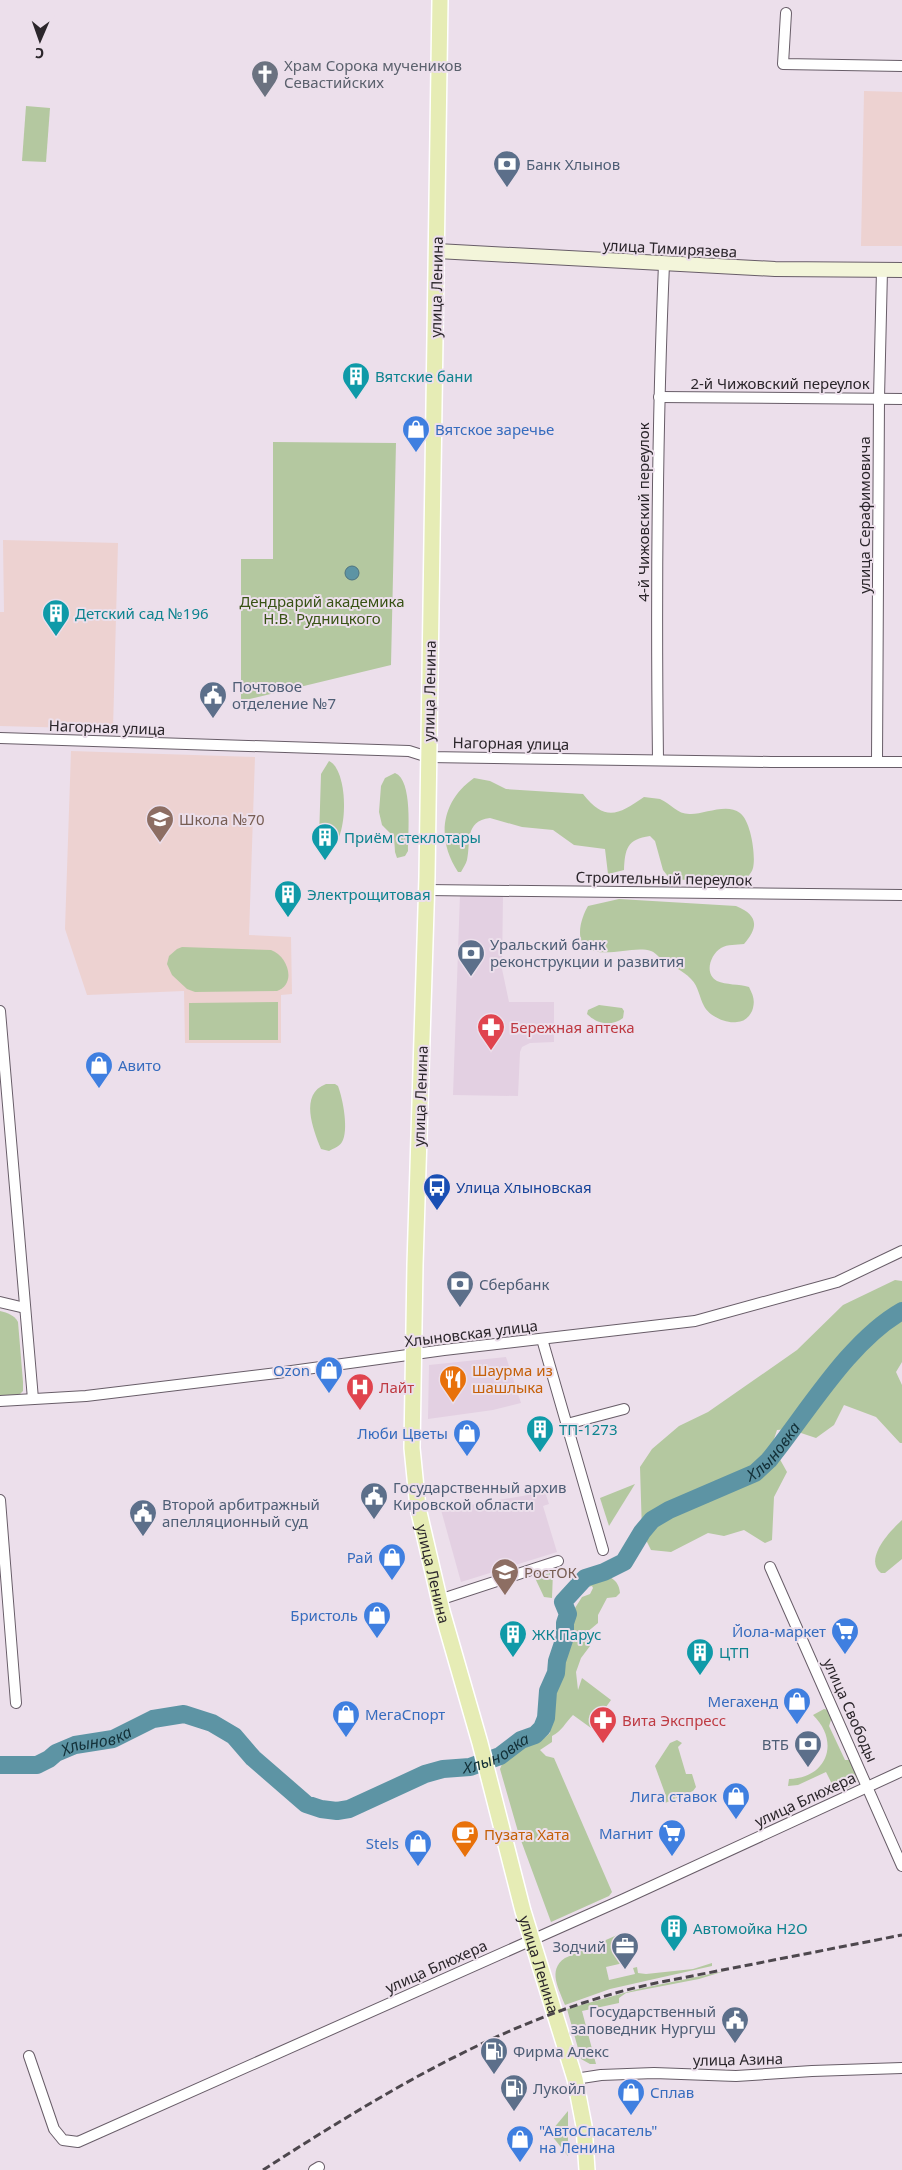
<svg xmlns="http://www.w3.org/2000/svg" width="902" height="2170" viewBox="0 0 902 2170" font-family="'Noto Sans',sans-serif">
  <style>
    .built { fill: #e3d0e2 }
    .education { fill: #edd2d1 }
    .green { fill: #b4c8a0 }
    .water { fill: #5d94a4; stroke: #4e7380 }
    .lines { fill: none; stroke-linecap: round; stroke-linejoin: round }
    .river { stroke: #5d94a4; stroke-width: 18 }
    .street-casing { stroke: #685d68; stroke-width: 12 }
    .secondary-casing { stroke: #685d68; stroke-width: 16 }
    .primary-casing { stroke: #fff; stroke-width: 18 }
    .street { stroke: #fff; stroke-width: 10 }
    .secondary { stroke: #f3f5da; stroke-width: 14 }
    .primary { stroke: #e6ecb5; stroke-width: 15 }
    .rail { stroke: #4d474d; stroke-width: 3; stroke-dasharray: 8 4; stroke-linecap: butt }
    .labels { text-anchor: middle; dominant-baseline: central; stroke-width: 4; stroke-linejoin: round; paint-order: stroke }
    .worship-label { font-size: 15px; fill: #5b616d; stroke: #ecdfeb; text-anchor: start }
    .service-label { font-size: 15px; fill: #4e5e75; stroke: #ecdfeb; text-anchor: start }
    .street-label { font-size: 15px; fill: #2b262b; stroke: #ecdfeb }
    .culture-label { font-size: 15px; fill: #0d838f; stroke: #ecdfeb; text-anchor: start }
    .shop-label { font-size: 15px; fill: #366cbe; stroke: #ecdfeb; text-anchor: end }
    .park-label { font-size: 15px; fill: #385214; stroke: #ecdfeb }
    .education-label { font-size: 15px; fill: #785e54; stroke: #ecdfeb; text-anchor: start }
    .health-label { font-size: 15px; fill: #be3a42; stroke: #ecdfeb; text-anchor: start }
    .transit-label { font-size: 15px; fill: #164399; stroke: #ecdfeb; text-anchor: start }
    .food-label { font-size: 15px; fill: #c56008; stroke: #ecdfeb; text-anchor: start }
    .water-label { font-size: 16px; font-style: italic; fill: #133038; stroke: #ecdfeb }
  </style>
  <rect width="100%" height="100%" fill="#ecdfeb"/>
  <g class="built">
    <path d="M460 894 503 895 502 969 509 1002H554V1042L530 1043 522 1047 520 1052 518 1096 453 1095Z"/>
    <path d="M506 1357 521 1403 493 1410 428 1419 429 1365Z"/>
    <path d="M545 1492 549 1504 543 1506 557 1552 461 1582 441 1510Z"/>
  </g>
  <g class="education">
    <path d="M864 91 902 92V246H861Z"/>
    <path d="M3 540 118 543 113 729 0 726V612H4Z"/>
    <path d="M71 751 255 757 249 935 291 937 292 994 281 995V1043H185L184 991 87 995 65 929Z"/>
  </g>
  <g class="green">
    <path d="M26 106 50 108 46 162 22 161Z"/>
    <path d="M273 442 396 443 391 665 241 701V559H273Z"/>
    <path d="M329 761C349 770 349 841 329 849H325L319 843V839L321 774Z"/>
    <path d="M395 773C413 780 408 833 408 851L405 856 397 858 395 852 394 837 382 825 379 812 381 786 385 778Z"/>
    <path d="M474 778 490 781 506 789 583 794C606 823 619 814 644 797 649 798 655 798 660 799 671 804 678 815 691 814 705 814 727 803 740 813 751 821 756 856 753 868 751 875 746 878 741 883L670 879 663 870 655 841 650 836C627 839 625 849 624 870L608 874 605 849 574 845 553 830 522 827 490 818C464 821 471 843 467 860 466 864 463 868 461 872H458C436 839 441 801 474 778Z"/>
    <path d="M619 899 736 906C758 915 759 927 744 944 736 945 728 944 721 948 710 955 704 974 717 981 726 985 739 984 749 987 753 995 755 1000 753 1008 751 1016 744 1022 737 1022 726 1024 709 1016 704 1006 699 997 699 987 691 979 683 970 669 965 660 958 657 955 654 952 651 951 634 945 604 959 587 948 574 939 582 916 588 906Z"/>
    <path d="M182 947 271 950C288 956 297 984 277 991L195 992 187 989 172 975 167 964 169 956 177 949Z"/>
    <path d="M278 1002V1040H189V1003Z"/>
    <path d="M599 1005 622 1008 624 1011 623 1018C611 1027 597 1024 587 1014L588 1010Z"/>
    <path d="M326 1084H335L338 1086C343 1099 349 1131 342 1142 339 1147 334 1148 329 1151L321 1149C313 1129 299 1094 326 1084Z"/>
    <path d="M895 1280 902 1281V1362L896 1372 902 1385V1443H900L876 1417 844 1405 834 1425 816 1438 789 1429 777 1430 772 1445 787 1472 774 1497 772 1540 765 1543 744 1530 724 1536 708 1533 671 1552 651 1550 642 1532 640 1467 652 1449 679 1426 708 1412 797 1350 843 1305Z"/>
    <path d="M0 1311C8 1313 14 1315 18 1322L23 1382V1391L19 1395 0 1397Z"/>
    <path d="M635 1484 609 1526 600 1498Z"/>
    <path d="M902 1520V1559L885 1573H881C863 1559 891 1530 902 1520Z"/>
    <path d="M553 1572 552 1598 544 1597 535 1578Z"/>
    <path d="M589 1572C603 1574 619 1576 620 1593L616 1597 607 1598 598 1615V1623L586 1633 585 1636 589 1640 590 1646 581 1658 576 1672 578 1690 582 1678 611 1700 591 1728 573 1715C565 1723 562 1731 552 1736V1742L540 1750 546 1756 554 1758 612 1892 609 1896 551 1922 519 1835 500 1769 502 1764C510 1761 514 1753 521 1749 533 1741 538 1745 550 1733V1720L553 1710 552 1687 560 1674 559 1661 568 1636V1619L582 1597 590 1594 593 1588 592 1586 584 1588 580 1583 583 1576Z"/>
    <path d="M824 1709 828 1710 832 1717 829 1726 845 1760H852L859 1781 843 1791 838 1784 833 1786 826 1772 798 1785 788 1786 789 1779C828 1778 840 1741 813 1715Z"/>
    <path d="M677 1740 682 1743 678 1747 686 1774H692L696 1787 693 1791 665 1803 663 1801 666 1796 655 1766 670 1743Z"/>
    <path d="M624 1932 632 1961 606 1967 609 1980 635 1974 633 1968 637 1967 638 1973 646 1974 693 1969 712 1963V1966L610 1989 565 2005C559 1989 547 1970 565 1958Z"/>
    <path d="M725 1971 699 1979 626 1993 619 1998V2003L582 2011 596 2064H590L581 2059 567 2009 638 1989Z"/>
    <path d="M568 2111V2156L552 2136 553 2129Z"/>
  </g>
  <circle class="water" cx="352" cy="573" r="7"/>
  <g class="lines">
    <path class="river" id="s1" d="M0 1765H37L49 1759 56 1753 75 1745 113 1739 153 1719 184 1714 212 1723 234 1736 253 1758 306 1804 321 1809 337 1811 349 1809 425 1774 443 1769 470 1767 500 1756 521 1740 535 1735 542 1728 546 1718 548 1691 556 1673 557 1661 565 1637V1623L568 1614 563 1602 585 1578 604 1572 624 1562 642 1532 652 1520 669 1510 755 1473 769 1460C807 1413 849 1341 902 1311"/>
    <g class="street-casing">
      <g id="street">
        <path d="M786 13 783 64 902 66"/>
        <path d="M659 397 902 399"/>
        <path d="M0 738 409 751 428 757 771 762H902"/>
        <path d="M658 760C656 595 657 429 664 264"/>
        <path d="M877 761 879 398 882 270"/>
        <path d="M426 890 902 895"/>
        <path d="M0 1011 33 1399"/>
        <path d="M0 1302 25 1308"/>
        <path d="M542 1339 603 1550"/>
        <path d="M0 1401 86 1396 277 1373 444 1350 695 1321 837 1282 902 1251"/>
        <path d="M567 1424 624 1409"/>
        <path d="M0 1500 16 1703"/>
        <path d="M770 1567 902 1866"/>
        <path d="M439 1600 558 1561"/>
        <path d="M29 2056 54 2129 63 2140 78 2142 624 1899 902 1771"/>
        <path d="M575 2079 601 2075 654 2073 736 2076 812 2071 902 2068"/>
        <path d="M314 2170 319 2167"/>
      </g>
    </g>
    <g class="secondary-casing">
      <path id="secondary" d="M437 251 775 269 902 270"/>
    </g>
    <g class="primary-casing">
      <g id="primary">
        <path id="s2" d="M440 0 427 877 415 1265 412 1448 418 1508 442 1611 480 1743 523 1911 575 2079 584 2126 587 2170"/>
      </g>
    </g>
    <use href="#street" class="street"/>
    <use href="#secondary" class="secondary"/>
    <use href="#primary" class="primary"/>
    <path class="rail" d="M263 2170C386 2091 512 2014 656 1983L902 1935"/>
  </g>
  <defs>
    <g id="church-pin" transform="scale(1.4375)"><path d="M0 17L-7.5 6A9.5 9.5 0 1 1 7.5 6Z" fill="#6b7280" stroke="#ecdfeb"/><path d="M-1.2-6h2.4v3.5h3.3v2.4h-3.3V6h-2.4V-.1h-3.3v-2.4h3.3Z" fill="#fff"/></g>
    <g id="bank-pin" transform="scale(1.4375)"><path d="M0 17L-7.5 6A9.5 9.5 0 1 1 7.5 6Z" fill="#5c6f8a" stroke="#ecdfeb"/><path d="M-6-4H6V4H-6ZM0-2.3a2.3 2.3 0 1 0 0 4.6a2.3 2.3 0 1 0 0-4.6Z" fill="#fff"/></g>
    <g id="building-pin" transform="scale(1.4375)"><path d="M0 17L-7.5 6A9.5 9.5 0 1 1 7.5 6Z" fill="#0f9aa8" stroke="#ecdfeb"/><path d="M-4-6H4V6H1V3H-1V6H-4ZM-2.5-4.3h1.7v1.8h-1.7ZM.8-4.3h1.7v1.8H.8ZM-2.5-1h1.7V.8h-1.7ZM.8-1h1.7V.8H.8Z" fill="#fff"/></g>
    <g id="shop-pin" transform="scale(1.4375)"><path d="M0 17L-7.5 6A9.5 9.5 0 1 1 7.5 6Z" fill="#3f7fe0" stroke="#ecdfeb"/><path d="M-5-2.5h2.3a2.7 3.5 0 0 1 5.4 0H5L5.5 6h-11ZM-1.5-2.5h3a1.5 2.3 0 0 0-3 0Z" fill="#fff"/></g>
    <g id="civic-pin" transform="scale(1.4375)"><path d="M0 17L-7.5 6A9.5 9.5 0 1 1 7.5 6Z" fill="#5c6f8a" stroke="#ecdfeb"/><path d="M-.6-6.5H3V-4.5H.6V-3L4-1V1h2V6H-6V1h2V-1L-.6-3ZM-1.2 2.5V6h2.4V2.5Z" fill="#fff"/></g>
    <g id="school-pin" transform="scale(1.4375)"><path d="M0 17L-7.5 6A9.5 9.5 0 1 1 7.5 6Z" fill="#8d6e63" stroke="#ecdfeb"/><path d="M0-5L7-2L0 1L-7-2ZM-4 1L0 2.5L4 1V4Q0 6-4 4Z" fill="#fff"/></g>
    <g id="pharmacy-pin" transform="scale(1.4375)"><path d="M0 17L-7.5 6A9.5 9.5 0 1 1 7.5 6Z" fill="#e0444e" stroke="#ecdfeb"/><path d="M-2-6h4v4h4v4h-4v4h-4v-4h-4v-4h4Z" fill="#fff"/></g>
    <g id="bus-pin" transform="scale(1.4375)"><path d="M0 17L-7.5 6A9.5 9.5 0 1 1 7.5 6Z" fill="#1a4fb4" stroke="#ecdfeb"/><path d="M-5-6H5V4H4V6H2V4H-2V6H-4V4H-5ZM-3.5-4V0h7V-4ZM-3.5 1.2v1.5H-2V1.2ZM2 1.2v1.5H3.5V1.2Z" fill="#fff"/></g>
    <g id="restaurant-pin" transform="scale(1.4375)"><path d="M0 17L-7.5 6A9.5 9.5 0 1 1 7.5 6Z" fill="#e8710a" stroke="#ecdfeb"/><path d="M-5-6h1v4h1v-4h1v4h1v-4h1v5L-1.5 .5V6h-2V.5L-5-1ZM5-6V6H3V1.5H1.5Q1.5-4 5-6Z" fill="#fff"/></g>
    <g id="hospital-pin" transform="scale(1.4375)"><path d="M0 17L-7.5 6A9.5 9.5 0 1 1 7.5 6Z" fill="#e0444e" stroke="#ecdfeb"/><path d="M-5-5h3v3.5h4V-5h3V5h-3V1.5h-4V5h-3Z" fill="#fff"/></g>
    <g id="supermarket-pin" transform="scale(1.4375)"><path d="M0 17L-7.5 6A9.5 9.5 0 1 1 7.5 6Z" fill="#3f7fe0" stroke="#ecdfeb"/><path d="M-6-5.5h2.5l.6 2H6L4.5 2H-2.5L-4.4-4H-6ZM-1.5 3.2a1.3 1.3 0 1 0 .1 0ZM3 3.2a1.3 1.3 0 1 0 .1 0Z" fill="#fff"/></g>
    <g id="cafe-pin" transform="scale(1.4375)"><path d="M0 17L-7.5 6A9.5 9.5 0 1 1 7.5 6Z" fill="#e8710a" stroke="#ecdfeb"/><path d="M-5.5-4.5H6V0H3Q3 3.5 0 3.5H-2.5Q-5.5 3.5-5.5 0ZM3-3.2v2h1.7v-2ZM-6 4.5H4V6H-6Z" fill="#fff"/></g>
    <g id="office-pin" transform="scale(1.4375)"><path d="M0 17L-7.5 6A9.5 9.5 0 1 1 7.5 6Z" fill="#5c6f8a" stroke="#ecdfeb"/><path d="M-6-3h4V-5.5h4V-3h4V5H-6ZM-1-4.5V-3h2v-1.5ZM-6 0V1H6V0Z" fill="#fff"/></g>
    <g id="fuel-pin" transform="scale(1.4375)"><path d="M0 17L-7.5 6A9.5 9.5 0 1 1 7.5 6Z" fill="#5c6f8a" stroke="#ecdfeb"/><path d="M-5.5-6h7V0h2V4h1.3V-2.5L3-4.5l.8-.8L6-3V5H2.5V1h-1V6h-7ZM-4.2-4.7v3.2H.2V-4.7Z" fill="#fff"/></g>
  </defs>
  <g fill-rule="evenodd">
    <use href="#church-pin" x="265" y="74"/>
    <use href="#bank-pin" x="507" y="164"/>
    <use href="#building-pin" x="356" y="376"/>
    <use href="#shop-pin" x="416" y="429"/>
    <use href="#building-pin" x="56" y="613"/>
    <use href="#civic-pin" x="213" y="695"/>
    <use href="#school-pin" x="160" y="819"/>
    <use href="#building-pin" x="325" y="837"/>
    <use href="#building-pin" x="288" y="894"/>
    <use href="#bank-pin" x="471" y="953"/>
    <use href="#pharmacy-pin" x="491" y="1027"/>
    <use href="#shop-pin" x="99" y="1065"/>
    <use href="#bus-pin" x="437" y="1187"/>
    <use href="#bank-pin" x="460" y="1284"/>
    <use href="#shop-pin" x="329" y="1370"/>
    <use href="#restaurant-pin" x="453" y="1379"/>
    <use href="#hospital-pin" x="360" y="1387"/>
    <use href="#building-pin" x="540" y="1429"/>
    <use href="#shop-pin" x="467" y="1433"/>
    <use href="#civic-pin" x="374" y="1496"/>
    <use href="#civic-pin" x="143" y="1513"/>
    <use href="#shop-pin" x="392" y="1557"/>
    <use href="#school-pin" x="505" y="1572"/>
    <use href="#shop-pin" x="377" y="1615"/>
    <use href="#supermarket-pin" x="845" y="1631"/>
    <use href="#building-pin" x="513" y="1634"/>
    <use href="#building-pin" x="700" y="1652"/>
    <use href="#shop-pin" x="797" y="1701"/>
    <use href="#shop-pin" x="346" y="1714"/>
    <use href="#pharmacy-pin" x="603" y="1720"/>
    <use href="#bank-pin" x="808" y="1744"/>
    <use href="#shop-pin" x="736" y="1796"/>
    <use href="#supermarket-pin" x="672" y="1833"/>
    <use href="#cafe-pin" x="465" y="1834"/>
    <use href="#shop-pin" x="418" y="1843"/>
    <use href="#building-pin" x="674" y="1928"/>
    <use href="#office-pin" x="625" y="1946"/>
    <use href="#civic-pin" x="735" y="2020"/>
    <use href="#fuel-pin" x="494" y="2051"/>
    <use href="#fuel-pin" x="514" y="2088"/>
    <use href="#shop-pin" x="631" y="2092"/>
    <use href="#shop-pin" x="520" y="2139"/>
  </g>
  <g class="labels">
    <g class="worship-label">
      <text x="284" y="65">Храм Сорока мучеников<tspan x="284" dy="17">Севастийских</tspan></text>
    </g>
    <g class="service-label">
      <text x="526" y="164">Банк Хлынов</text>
      <text x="232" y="686">Почтовое<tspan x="232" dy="17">отделение №7</tspan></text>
      <text x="490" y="944">Уральский банк<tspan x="490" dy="17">реконструкции и развития</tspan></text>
      <text x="479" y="1284">Сбербанк</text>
      <text x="393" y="1487">Государственный архив<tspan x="393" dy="17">Кировской области</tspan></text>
      <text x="162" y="1504">Второй арбитражный<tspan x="162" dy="17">апелляционный суд</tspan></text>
      <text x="789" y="1744" text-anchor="end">ВТБ</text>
      <text x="606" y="1946" text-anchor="end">Зодчий</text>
      <text x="716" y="2011" text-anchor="end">Государственный<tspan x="716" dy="17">заповедник Нургуш</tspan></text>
      <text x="513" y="2051">Фирма Алекс</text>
      <text x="533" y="2088">Лукойл</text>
    </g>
    <g class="street-label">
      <text transform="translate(670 248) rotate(3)">улица Тимирязева</text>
      <text transform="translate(436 287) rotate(-89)">улица Ленина</text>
      <text x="780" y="383">2-й Чижовский переулок</text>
      <text transform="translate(643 512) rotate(-90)">4-й Чижовский переулок</text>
      <text transform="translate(864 515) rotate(-90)">улица Серафимовича</text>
      <text transform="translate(429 691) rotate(-89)">улица Ленина</text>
      <text transform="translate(107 727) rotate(2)">Нагорная улица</text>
      <text transform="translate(511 743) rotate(1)">Нагорная улица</text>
      <text transform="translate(664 878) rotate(1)">Строительный переулок</text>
      <text transform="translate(420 1096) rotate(-88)">улица Ленина</text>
      <text transform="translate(471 1333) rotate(-7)">Хлыновская улица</text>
      <text stroke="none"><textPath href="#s2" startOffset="1576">улица Ленина</textPath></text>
      <text transform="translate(851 1710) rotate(66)">улица Свободы</text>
      <text transform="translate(805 1799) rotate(-25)">улица Блюхера</text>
      <text stroke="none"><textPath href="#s2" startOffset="1981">улица Ленина</textPath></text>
      <text transform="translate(436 1966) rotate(-24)">улица Блюхера</text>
      <text transform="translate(738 2059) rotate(-1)">улица Азина</text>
    </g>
    <g class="culture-label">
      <text x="375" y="376">Вятские бани</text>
      <text x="75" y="613">Детский сад №196</text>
      <text x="344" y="837">Приём стеклотары</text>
      <text x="307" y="894">Электрощитовая</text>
      <text x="559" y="1429">ТП-1273</text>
      <text x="532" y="1634">ЖК Парус</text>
      <text x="719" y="1652">ЦТП</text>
      <text x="693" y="1928">Автомойка H2O</text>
    </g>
    <g class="shop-label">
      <text x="435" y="429" text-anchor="start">Вятское заречье</text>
      <text x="118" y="1065" text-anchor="start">Авито</text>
      <text x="310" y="1370">Ozon</text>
      <text x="448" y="1433">Люби Цветы</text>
      <text x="373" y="1557">Рай</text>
      <text x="358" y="1615">Бристоль</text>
      <text x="826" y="1631">Йола-маркет</text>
      <text x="778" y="1701">Мегахенд</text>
      <text x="365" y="1714" text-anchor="start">МегаСпорт</text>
      <text x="717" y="1796">Лига ставок</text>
      <text x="653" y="1833">Магнит</text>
      <text x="399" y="1843">Stels</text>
      <text x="650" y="2092" text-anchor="start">Сплав</text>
      <text x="539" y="2130" text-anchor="start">"АвтоСпасатель"<tspan x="539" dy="17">на Ленина</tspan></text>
    </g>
    <g class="park-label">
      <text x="322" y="601">Дендрарий академика<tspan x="322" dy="17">Н.В. Рудницкого</tspan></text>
    </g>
    <g class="education-label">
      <text x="179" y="819">Школа №70</text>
      <text x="524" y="1572">РостОК</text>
    </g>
    <g class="health-label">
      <text x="510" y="1027">Бережная аптека</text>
      <text x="379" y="1387">Лайт</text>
      <text x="622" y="1720">Вита Экспресс</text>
    </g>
    <g class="transit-label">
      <text x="456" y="1187">Улица Хлыновская</text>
    </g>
    <g class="food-label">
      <text x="472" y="1370">Шаурма из<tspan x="472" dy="17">шашлыка</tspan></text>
      <text x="484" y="1834">Пузата Хата</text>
    </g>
    <g class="water-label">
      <text stroke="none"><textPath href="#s1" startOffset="1004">Хлыновка</textPath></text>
      <text stroke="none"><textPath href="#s1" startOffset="102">Хлыновка</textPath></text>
      <text stroke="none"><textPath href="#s1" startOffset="552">Хлыновка</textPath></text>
    </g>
  </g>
  <g transform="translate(40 40) rotate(182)" stroke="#ecdfeb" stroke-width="4" paint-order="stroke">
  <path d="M0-4L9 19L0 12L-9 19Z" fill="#2b262b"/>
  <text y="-8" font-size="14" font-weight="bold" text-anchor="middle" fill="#2b262b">С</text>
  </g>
</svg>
